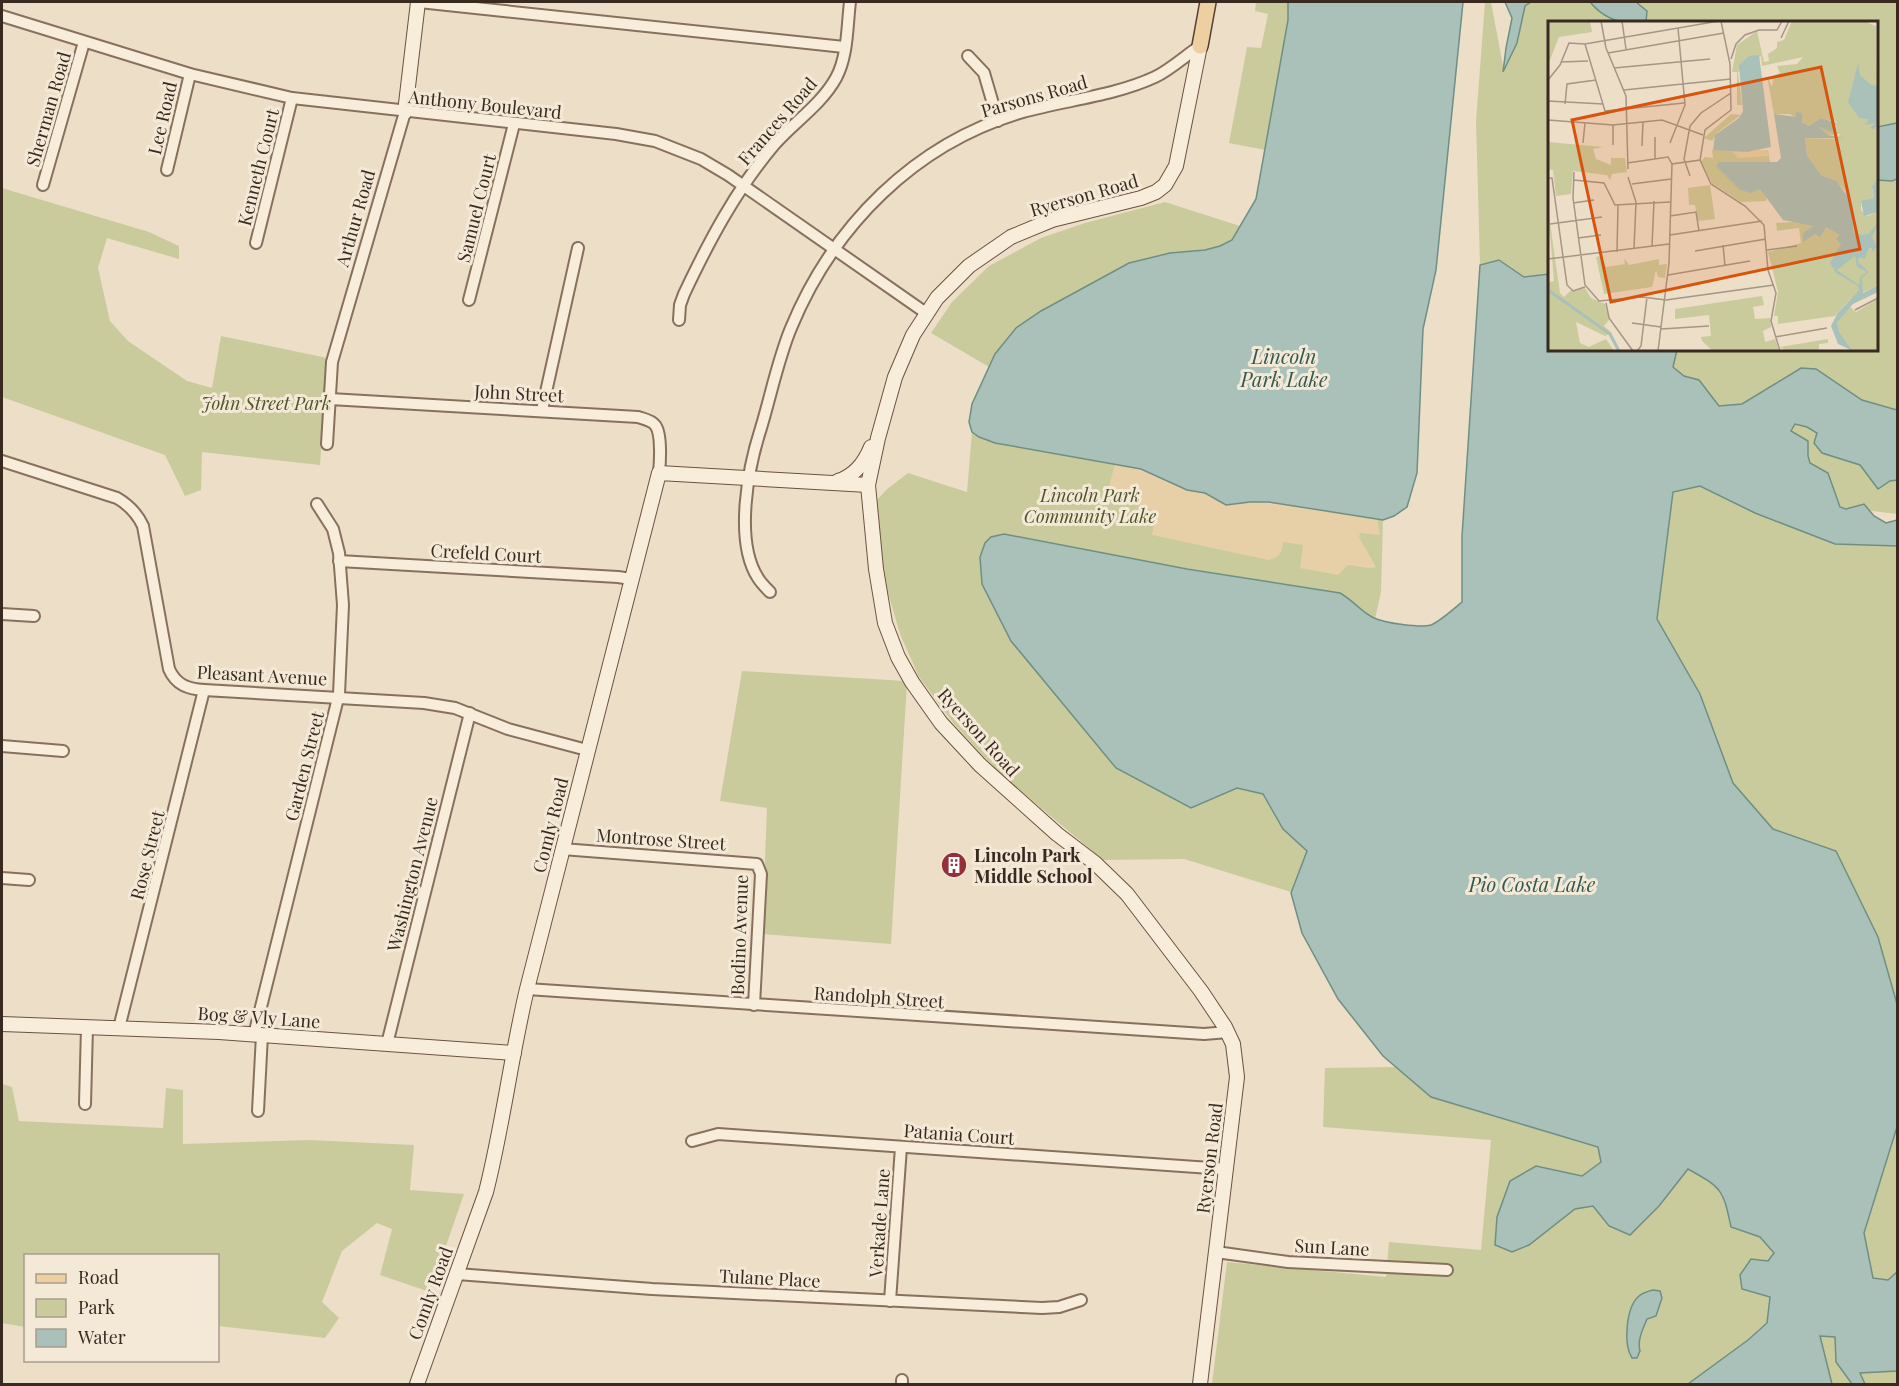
<svg xmlns="http://www.w3.org/2000/svg" width="1899" height="1386" viewBox="0 0 1899 1386" font-family="'Playfair Display',serif">
  <style>
    .green { fill: #cacb9c }
    .sand { fill: #e7d0a7 }
    .water { fill: #a9c1b8; stroke: #6f8f84; stroke-width: 1.5 }
    .lines { fill: none; stroke-linecap: round; stroke-linejoin: round }
    .street-casing { stroke: #88705e; stroke-width: 14 }
    .secondary-casing { stroke: #6a5241; stroke-width: 16 }
    .primary-casing { stroke: #563f31; stroke-width: 18 }
    .street { stroke: #f8ecdb; stroke-width: 10 }
    .secondary { stroke: #f8ecdb; stroke-width: 14 }
    .primary { stroke: #eecfa2; stroke-width: 15 }
    .labels { text-anchor: middle; dominant-baseline: central; stroke-width: 6; stroke-linejoin: round; paint-order: stroke }
    .street-label { font-size: 18px; fill: #392a20; stroke: #f4e9d7 }
    .park-label { font-size: 18px; font-style: italic; fill: #4d5528; stroke: #f4e9d7 }
    .poi-label { font-size: 18px; font-weight: bold; fill: #392a20; stroke: #f4e9d7; text-anchor: start }
    .water-label { font-size: 20px; font-style: italic; fill: #315852; stroke: #f4e9d7 }
    .inset-river { fill: none; stroke: #a9c1b8; stroke-width: 3 }
    .inset-road { fill: none; stroke: #a59685; stroke-width: 1.5 }
    .view { fill: #d6540e; fill-opacity: 0.15; stroke: #d6540e; stroke-width: 3 }
    .inset-edge { fill: none; stroke: #392a20; stroke-width: 3 }
  </style>
  <rect width="100%" height="100%" fill="#eddec8"/>
  <g class="green">
    <path d="M1256 2H1288V20L1265 150 1229 143 1247 47 1261 48 1268 14 1255 11Z"/>
    <path d="M1485 2H1491L1504 71 1517 43 1525 6 1531 2H1897V410L1862 400 1816 369 1801 368 1742 405 1719 406 1699 380 1684 376 1672 367 1677 350H1876V22H1550L1549 274 1524 277 1499 260 1480 265 1476 121Z"/>
    <path d="M2 188 149 232 179 246V259L107 238 98 268 110 321 128 341 187 381 212 388 221 336 327 358 320 465 202 452 201 490 185 496 165 455 2 397Z"/>
    <path d="M1165 202 1240 226 1232 240 1220 246 1205 250 1170 253 1129 263 1041 311 1016 328 995 354 989 367 931 333 952 302 989 266 1041 238 1085 223Z"/>
    <path d="M1795 424 1807 427 1817 433 1814 443 1822 453 1860 465 1877 488 1890 481 1897 480V514L1840 507 1828 473 1810 463 1808 456V441L1791 431Z"/>
    <path d="M972 432 979 437 995 443 1141 469 1334 512 1383 520 1381 592 1375 619C1362 611 1353 600 1340 593L991 537 985 543 980 557 1191 808 1237 788 1262 794 1283 829 1307 851 1291 892 1184 859 1103 860 997 771 954 724 919 677 900 634 884 579 877 500 886 490 908 473 967 492Z"/>
    <path d="M1700 486 1755 513 1835 544 1897 546V1004L1878 937 1836 851 1773 829 1733 783 1700 694 1657 619 1673 492Z"/>
    <path d="M742 671 905 681 907 683 891 944 762 934 767 808 720 801Z"/>
    <path d="M1396 1067 1678 1120 1897 1309V1384H1212L1227 1262 1386 1277 1389 1242 1481 1250 1491 1140 1323 1127 1325 1068Z"/>
    <path d="M2 1084 12 1087 19 1121 163 1128 166 1088 183 1090V1144L309 1140 414 1145 410 1190 464 1194 430 1292 380 1275 392 1229 377 1223 342 1251 322 1302 339 1318 325 1338 218 1326V1256H26L25 1327 2 1323Z"/>
    <path d="M1897 1127V1272L1888 1280 1873 1278 1864 1233Z"/>
  </g>
  <path class="sand" d="M1115 464 1141 469 1187 490 1205 493 1226 505 1250 502H1269L1377 519 1380 535 1360 533 1359 537 1376 567C1368 570 1357 565 1348 565L1338 575 1300 568 1303 545 1283 542C1282 553 1280 557 1269 560L1152 535 1156 512 1114 497 1109 486Z"/>
  <g class="water">
    <path d="M1288 2H1463L1436 270 1423 329 1417 473 1407 507 1394 516 1383 520 1269 502H1250L1226 505 1205 493 1187 490 1141 469 995 443 979 437 972 432 969 422 972 404 995 354 1016 328 1041 311 1129 263 1170 253 1205 250 1220 246 1232 240 1256 199 1288 20Z"/>
    <path d="M1505 2H1531L1525 6 1517 43 1503 72 1506 48 1512 18Z"/>
    <path d="M1590 2H1636L1647 11 1646 22C1623 26 1605 20 1590 2Z"/>
    <path d="M1897 123V179L1892 181 1877 180V127Z"/>
    <path d="M1499 260 1524 277 1549 274 1550 350H1677L1673 367 1684 376 1699 380 1719 406 1742 404 1801 368 1816 369 1862 400 1897 410V480L1890 481 1878 489 1860 465 1822 453 1814 443 1817 433 1807 427 1795 424 1791 431 1808 441V456L1810 463 1828 473 1840 507 1846 509 1864 504 1874 516 1886 523 1897 520V546L1835 544 1755 513 1700 486 1673 492 1657 619 1700 694 1733 783 1773 829 1836 851 1878 937 1897 1004V1127L1864 1233 1873 1278 1888 1280 1897 1272V1371L1860 1373 1865 1384H1852L1836 1362 1835 1337 1820 1336 1832 1384H1688L1748 1340 1767 1323 1770 1297 1742 1289 1740 1275 1751 1259 1768 1261 1774 1253 1760 1237 1731 1227C1723 1189 1722 1188 1688 1169L1659 1206 1630 1235 1609 1226 1593 1206 1575 1209 1529 1245 1512 1252 1495 1245 1497 1217 1510 1181 1536 1166 1582 1176 1601 1162 1598 1147 1431 1097 1383 1056 1338 999 1302 933 1291 893 1307 851 1283 829 1263 794 1237 788 1191 808 1116 768 1011 641 982 584 980 557 985 543 991 537 1004 534 1187 569 1340 593C1353 600 1361 612 1374 618 1384 623 1421 628 1431 625 1439 622 1455 608 1462 602V536L1480 265Z"/>
    <path d="M1653 1290 1660 1291 1662 1298 1656 1316 1647 1319C1643 1329 1637 1340 1640 1351L1637 1358H1632C1623 1344 1626 1307 1639 1296 1642 1293 1649 1291 1653 1290Z"/>
  </g>
  <g class="lines">
    <g class="street-casing">
      <g id="street">
        <path d="M419 2 844 47"/>
        <path d="M2 16 190 74 292 98 616 134 655 141 701 159 728 175 926 313"/>
        <path d="M968 56 984 73 998 121"/>
        <path d="M167 170 190 74"/>
        <path d="M43 185 84 42"/>
        <path d="M256 243 292 98"/>
        <path d="M469 300 514 124"/>
        <path d="M679 320 680 305 684 294C709 241 736 190 774 145 794 122 821 105 836 78 848 56 847 26 850 2"/>
        <path d="M330 399 638 417C644 419 651 420 655 425 662 433 660 463 659 473"/>
        <path d="M542 410 578 248"/>
        <path d="M327 444 332 362 405 112"/>
        <path d="M2 461 117 498C129 505 137 513 143 526L169 669C176 685 188 689 204 690L424 703 455 708 508 729 587 750"/>
        <path d="M339 561 618 577 631 579"/>
        <path d="M770 592C766 588 761 583 758 578 734 541 748 468 761 428 771 395 778 359 791 328 833 226 915 143 1023 112 1066 100 1114 96 1155 77 1170 70 1185 56 1200 46"/>
        <path d="M2 614 34 616"/>
        <path d="M2 746 63 751"/>
        <path d="M562 849 757 864 761 874 754 1005"/>
        <path d="M2 878 29 880"/>
        <path d="M527 989 1204 1034 1228 1032"/>
        <path d="M119 1028 204 690"/>
        <path d="M254 1035 339 694 343 605 339 553 333 529 317 504"/>
        <path d="M387 1044 470 713"/>
        <path d="M85 1104 87 1027"/>
        <path d="M258 1111 262 1035"/>
        <path d="M692 1141 718 1134 1225 1169"/>
        <path d="M1216 1252 1288 1262 1447 1270"/>
        <path d="M457 1274 652 1289 1042 1308 1059 1307 1081 1300"/>
        <path d="M890 1301 901 1147"/>
        <path d="M902 1384V1380"/>
      </g>
    </g>
    <g class="secondary-casing">
      <g id="secondary">
        <path d="M405 112 418 2"/>
        <path d="M838 481C854 476 865 462 871 447"/>
        <path d="M2 1024 219 1032 514 1053"/>
        <path d="M417 1384 486 1192C503 1125 511 1056 527 989L659 473 868 485"/>
        <path d="M1200 1384 1237 1077 1233 1044 1225 1027 1201 991 1127 894 1095 863 1057 834 980 765 941 723 912 682 898 657 885 623 876 569 868 485 878 438 895 377 913 335 937 298 969 266 1011 237 1052 220 1141 198 1156 192 1165 185 1176 166 1200 46"/>
      </g>
    </g>
    <g class="primary-casing">
      <path id="primary" d="M1200 46 1208 2"/>
    </g>
    <use href="#street" class="street"/>
    <use href="#secondary" class="secondary"/>
    <use href="#primary" class="primary"/>
  </g>
  <defs>
    <g id="building-disc" transform="scale(1.35)"><circle r="9.5" fill="#95303a" stroke="#f4e9d7"/><path d="M-4-6H4V6H1V3H-1V6H-4ZM-2.5-4.3h1.7v1.8h-1.7ZM.8-4.3h1.7v1.8H.8ZM-2.5-1h1.7V.8h-1.7ZM.8-1h1.7V.8H.8Z" fill="#fff"/></g>
  </defs>
  <g fill-rule="evenodd">
    <use href="#building-disc" x="954" y="865"/>
  </g>
  <g class="labels">
    <g class="street-label">
      <text transform="translate(1034 96) rotate(-16)">Parsons Road</text>
      <text transform="translate(485 104) rotate(6)">Anthony Boulevard</text>
      <text transform="translate(48 109) rotate(-74)">Sherman Road</text>
      <text transform="translate(162 118) rotate(-77)">Lee Road</text>
      <text transform="translate(777 121) rotate(-49)">Frances Road</text>
      <text transform="translate(258 167) rotate(-76)">Kenneth Court</text>
      <text transform="translate(1084 195) rotate(-16)">Ryerson Road</text>
      <text transform="translate(476 208) rotate(-76)">Samuel Court</text>
      <text transform="translate(355 218) rotate(-74)">Arthur Road</text>
      <text transform="translate(519 393) rotate(3)">John Street</text>
      <text transform="translate(486 553) rotate(3)">Crefeld Court</text>
      <text transform="translate(262 675) rotate(3)">Pleasant Avenue</text>
      <text transform="translate(979 732) rotate(48)">Ryerson Road</text>
      <text transform="translate(304 766) rotate(-76)">Garden Street</text>
      <text transform="translate(550 825) rotate(-76)">Comly Road</text>
      <text transform="translate(661 839) rotate(4)">Montrose Street</text>
      <text transform="translate(147 855) rotate(-76)">Rose Street</text>
      <text transform="translate(412 874) rotate(-76)">Washington Avenue</text>
      <text transform="translate(739 935) rotate(-88)">Bodino Avenue</text>
      <text transform="translate(879 997) rotate(4)">Randolph Street</text>
      <text transform="translate(259 1017) rotate(4)">Bog &amp; Vly Lane</text>
      <text transform="translate(959 1134) rotate(4)">Patania Court</text>
      <text transform="translate(1209 1158) rotate(-83)">Ryerson Road</text>
      <text transform="translate(879 1223) rotate(-86)">Verkade Lane</text>
      <text transform="translate(1332 1247) rotate(3)">Sun Lane</text>
      <text transform="translate(770 1278) rotate(3)">Tulane Place</text>
      <text transform="translate(430 1293) rotate(-70)">Comly Road</text>
    </g>
    <g class="park-label">
      <text x="266" y="403">John Street Park</text>
      <text x="1090" y="495">Lincoln Park<tspan x="1090" dy="21">Community Lake</tspan></text>
    </g>
    <g class="poi-label">
      <text x="974" y="855">Lincoln Park<tspan x="974" dy="21">Middle School</tspan></text>
    </g>
    <g class="water-label">
      <text x="1284" y="355">Lincoln<tspan x="1284" dy="23">Park Lake</tspan></text>
      <text x="1532" y="883">Pio Costa Lake</text>
    </g>
  </g>
  <g transform="translate(1548 21)">
    <rect width="330" height="330" fill="#eddec8"/>
    <path d="M0 0H42L44 11 11 16 0 44ZM244 0H315L328 5 330 157 324 168 326 177 313 181V189L319 195 330 191V264L303 277 287 295 230 303V295H226L230 271 220 231 253 222 251 207 229 210 228 202 276 199 298 219 318 217 320 213 306 215 305 190 297 170 289 160 273 154 259 134 257 117 289 118 292 113 280 114 271 106 286 110 289 101 273 97 261 105 242 93H226L219 55 224 66 226 54 232 52 229 45 249 43 255 36 214 45 213 35 190 51 194 84H189V51H184L189 24 209 10 216 41 221 40 220 33 229 27V21L236 19ZM183 93 193 94 170 111 164 120 156 117ZM0 121 55 126 45 128 48 138 63 144V137H77L79 151 64 153 62 159 59 154 25 150 23 173 8 175 5 149 0 148ZM164 129H220L222 142H169L212 168 219 174 218 180 193 181 164 162 153 140 157 136 165 137ZM162 164 167 198 150 200 147 184H141L140 167ZM0 188 12 272 16 276 22 270 37 267 43 277 57 283 61 299 56 305 64 312 57 315 28 301 32 322 41 326 58 318 66 330H0V261L6 260ZM53 235 58 246 77 243 76 237 81 244 111 238V244L119 243 117 257 110 256 108 249 104 266 56 273 48 236ZM214 275 216 284 205 286 207 298 222 297 223 306 215 310 217 321 227 318 231 330H165L154 320 153 316 163 315 161 294 127 298V288ZM330 278V330H305L292 312 289 302 302 286 308 291ZM280 318V322L271 323V330H239L232 326Z" fill="#cacb9c"/>
    <path d="M183 129H219L221 135 190 137Z" fill="#e7d0a7"/>
    <path d="M211 34 223 126 199 131 165 129 167 114 191 97 195 90 191 44 201 35ZM310 42 312 54 323 64 330 65V105L326 108 322 107 328 102 317 104 321 98 311 97 300 81ZM248 91 254 92V101L261 105 273 97 289 102 284 111 271 106 280 114 297 117H257L259 134 273 154 289 160 303 181 306 214 320 213 330 202 324 216 329 226 324 231V226L320 228 317 238 311 236 310 241 321 251 314 257 315 272 330 264V271L305 283 289 302 292 312 305 330 290 323 283 305 289 293 311 269 310 265 288 252 282 242 293 223 288 218 292 214 278 206 272 216 267 213 255 221V212L266 205 235 199 212 168 203 172 192 169 168 145 171 141H229L233 137 226 93 248 96ZM307 235 309 246 319 251 312 256 311 264 289 249ZM330 157V191L316 195 313 180 326 177 324 166Z" fill="#a9c1b8" fill-rule="evenodd"/>
    <path class="inset-river" d="M0 269 62 313 71 330"/>
    <path class="inset-road" d="M53 0 58 27 78 75 80 148M74 0 78 28M233 17 241 0M37 23 57 90 136 82M60 32 176 12M183 38 188 23 197 14 211 9H229L234 0M13 41 40 40M66 47 162 38M0 59 12 44 21 22 37 23 171 0M76 69 183 58M0 80 55 83M17 83 19 63 48 59M0 99 65 104 114 99 155 114M35 122 37 102M122 122 137 84 130 7M65 124V104M94 125 95 101M107 138V116M152 139 163 163 197 185 216 204 220 249 228 272 223 300 232 330M79 142 120 136 124 143M26 151 25 177 37 264 51 280 94 276 118 279 226 264M142 155 136 138 142 105 153 92 183 72M80 156 88 181 86 228M0 157H4L19 264 25 270 37 266M26 159 56 162 67 184 122 181M84 163 123 158M25 182 46 179M122 195 148 191 151 210M2 203 54 196M122 214 214 200M30 217 53 214M175 224 177 245M104 225 106 180M219 229 249 225M147 230 218 218M69 231 70 184M0 238 121 223M120 254 202 240M58 282 61 297 85 330M310 287 307 289 330 277M84 302 113 306M113 308 161 305M227 316 279 307M89 330 93 325 99 276M110 330 121 242 124 143 152 139 157 109 183 89 182 43 173 0"/>
    <path class="view" d="M273 46 312 228 63 281 24 99Z"/>
    <rect width="330" height="330" class="inset-edge"/>
  </g>
  <rect width="1899" height="1386" fill="none" stroke="#392a20" stroke-width="6"/>
  <rect x="24" y="1254" width="195" height="108" fill="#f4e9d7" stroke="#a99d8e" stroke-width="1.5"/>
  <rect x="36" y="1274" width="30" height="9" fill="#eecfa2" stroke="#a99d8e" stroke-width="1.5"/>
  <text x="78" y="1284" font-size="18" fill="#392a20">Road</text>
  <rect x="36" y="1299" width="30" height="18" fill="#cacb9c" stroke="#a99d8e" stroke-width="1.5"/>
  <text x="78" y="1314" font-size="18" fill="#392a20">Park</text>
  <rect x="36" y="1329" width="30" height="18" fill="#a9c1b8" stroke="#a99d8e" stroke-width="1.5"/>
  <text x="78" y="1344" font-size="18" fill="#392a20">Water</text>
</svg>
